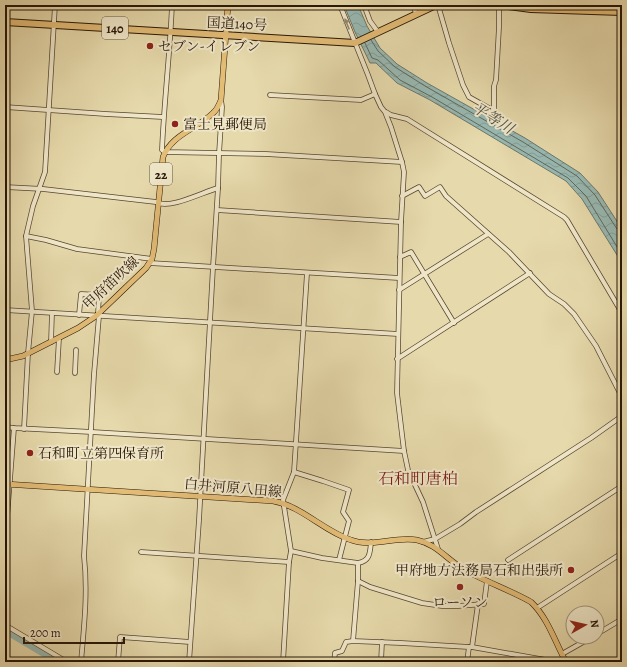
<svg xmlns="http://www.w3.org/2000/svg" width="627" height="667" viewBox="0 0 627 667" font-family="Alegreya,'Noto Serif JP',serif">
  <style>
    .water { fill: url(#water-waves); stroke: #6b786e }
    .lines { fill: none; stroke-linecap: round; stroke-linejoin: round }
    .shore { stroke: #60685c; stroke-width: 1 }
    .river { stroke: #98b9b2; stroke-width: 6 }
    .minor-casing { stroke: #574730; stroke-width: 5.5 }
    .major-casing { stroke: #271607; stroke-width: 6 }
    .highway-casing { stroke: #271607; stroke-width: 8 }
    .minor { stroke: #efe6c8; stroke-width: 4 }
    .major { stroke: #e3bc76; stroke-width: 5 }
    .highway { stroke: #e3bc76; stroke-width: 6 }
    .oneway { fill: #958871 }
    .poi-dot { fill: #8f2418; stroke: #efe6c8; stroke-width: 1.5 }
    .labels { text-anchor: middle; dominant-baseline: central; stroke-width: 4; stroke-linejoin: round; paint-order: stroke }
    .shield { fill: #efe6c8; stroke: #635441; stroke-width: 1 }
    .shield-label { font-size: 13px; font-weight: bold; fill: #271607 }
    .street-label { font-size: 14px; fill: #271607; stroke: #efe6c8 }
    .poi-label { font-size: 14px; fill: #271607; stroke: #efe6c8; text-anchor: start }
    .water-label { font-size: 15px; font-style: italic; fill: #4f4f43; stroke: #efe6c8 }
    .quarter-label { font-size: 16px; fill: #7a1f14; stroke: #efe6c8 }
  </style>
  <defs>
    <pattern id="water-waves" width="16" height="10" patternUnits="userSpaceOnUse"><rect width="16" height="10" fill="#98b9b2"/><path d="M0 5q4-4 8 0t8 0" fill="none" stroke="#839e98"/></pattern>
  </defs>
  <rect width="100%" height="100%" fill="#e6d9ab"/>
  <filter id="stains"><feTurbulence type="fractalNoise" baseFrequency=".005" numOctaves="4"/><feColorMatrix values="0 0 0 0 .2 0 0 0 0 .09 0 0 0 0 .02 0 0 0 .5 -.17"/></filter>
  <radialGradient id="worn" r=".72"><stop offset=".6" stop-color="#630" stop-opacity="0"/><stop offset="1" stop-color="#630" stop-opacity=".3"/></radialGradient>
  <path class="water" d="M344 5H358L367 26 380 48 397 64 427 83 525 138 580 173 598 192 622 229V263L582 199 566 181 430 100 397 83 376 63H370L355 32Z"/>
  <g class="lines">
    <g class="shore">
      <path d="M371 40 378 51 395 67 425 86 523 142 577 176 595 195 617 229 622 231"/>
      <path d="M365 43 372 58 378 60 400 80 432 97 568 178 586 196 622 255"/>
    </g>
    <path class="river" d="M5 631 57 662"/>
    <g class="minor-casing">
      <g id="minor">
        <path d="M172 5C170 53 164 102 162 150L165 152 266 154 402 162"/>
        <path d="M340 5 368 75 375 94 381 107 385 112 391 127 402 162 404 172 401 222 397 393 404 451 408 470 423 502 438 549"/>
        <path d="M364 5 370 21 378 32"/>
        <path d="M412 5 417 14"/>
        <path d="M438 5 449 43 463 85 469 97 494 111V86L496 80 499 27V5"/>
        <path d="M270 95 361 100 375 94"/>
        <path d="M5 107 106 114 163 117"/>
        <path d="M386 112 391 115 407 119 564 217 567 220 622 313"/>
        <path d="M5 187 43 189 156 202C169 210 203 192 218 188"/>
        <path d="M402 196 419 187 425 196 440 187 446 196 509 252 549 294 564 304 574 314 596 346 622 397"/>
        <path d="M217 210 401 222"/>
        <path d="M26 236 46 240 77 249 152 259"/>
        <path d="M400 257 411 252 454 323"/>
        <path d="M150 263 399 278"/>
        <path d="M399 290 488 234"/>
        <path d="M5 310 398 334"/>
        <path d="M79 315 81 294 99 295 98 314"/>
        <path d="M51 342 52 313"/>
        <path d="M397 359 530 273"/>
        <path d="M57 372 59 338"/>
        <path d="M75 373 76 350"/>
        <path d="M5 427 14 428 92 432 404 451"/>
        <path d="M24 429 28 353 32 311 26 236 33 206 45 172 55 5"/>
        <path d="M294 472 323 481 349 490 343 512 349 521 339 560"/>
        <path d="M423 542 435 539 460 524 476 512 591 438 622 416"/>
        <path d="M5 543 14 428"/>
        <path d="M291 551 322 558 358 563C370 561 370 553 371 542"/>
        <path d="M141 552 289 562"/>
        <path d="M508 560 622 486"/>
        <path d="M358 581 370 587 422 603 442 606H458L484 604 487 581"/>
        <path d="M537 608 622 553"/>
        <path d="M5 625 67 662"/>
        <path d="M597 634 622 619"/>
        <path d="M353 641 358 581V563"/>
        <path d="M472 647 478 604"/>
        <path d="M562 654 592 637"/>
        <path d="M81 662C84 627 88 592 84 556L94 374 99 316"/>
        <path d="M118 662 120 637 190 642"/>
        <path d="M189 662 199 520 213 267 218 188 219 154 222 107 221 100"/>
        <path d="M283 662 289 562 291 551 283 500 294 472 307 273"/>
        <path d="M334 662 335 653 342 651 346 642 353 641 401 643 469 647H472L557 662"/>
        <path d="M381 662 382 642"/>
        <path d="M467 662 469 647"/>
      </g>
    </g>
    <g class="major-casing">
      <g id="major">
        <path d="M5 360 23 356 78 328 96 316 146 268 152 259 154 249 163 157C172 134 197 129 213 113 217 110 219 105 221 100L228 5"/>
        <path d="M5 484 273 501C302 506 323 531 351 540 372 548 395 536 417 540 437 544 448 561 465 570 486 582 510 590 531 602 548 618 555 642 566 662"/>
      </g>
    </g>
    <g class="highway-casing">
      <g id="highway">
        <path d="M501 5 531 9 622 12"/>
        <path d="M5 22 355 43 436 5"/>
      </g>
    </g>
    <use href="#minor" class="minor"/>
    <use href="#major" class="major"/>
    <use href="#highway" class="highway"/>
  </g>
  <defs><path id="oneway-solid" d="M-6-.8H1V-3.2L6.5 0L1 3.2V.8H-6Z"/></defs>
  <use class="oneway" href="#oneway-solid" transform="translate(347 24) rotate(-112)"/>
  <g class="poi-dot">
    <circle cx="150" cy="46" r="4"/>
    <circle cx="175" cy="124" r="4"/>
    <circle cx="30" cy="453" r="4"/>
    <circle cx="571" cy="570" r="4"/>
    <circle cx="460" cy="587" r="4"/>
  </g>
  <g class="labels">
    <g class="shield">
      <rect x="102" y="17" width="26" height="22" rx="3"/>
      <rect x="150" y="163" width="22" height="22" rx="3"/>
    </g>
    <g class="shield-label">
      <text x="115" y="28">140</text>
      <text x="161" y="174">22</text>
    </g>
    <g class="street-label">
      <text transform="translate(237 24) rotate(3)">国道140号</text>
      <text transform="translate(111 283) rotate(-43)">甲府笛吹線</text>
      <text transform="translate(233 488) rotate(5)">白井河原八田線</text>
    </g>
    <g class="poi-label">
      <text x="158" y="46">セブン-イレブン</text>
      <text x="183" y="124">富士見郵便局</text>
      <text x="38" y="453">石和町立第四保育所</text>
      <text x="563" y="570" text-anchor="end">甲府地方法務局石和出張所</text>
      <text x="460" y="602" text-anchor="middle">ローソン</text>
    </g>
    <g class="water-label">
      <text transform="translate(493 118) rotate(32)">平等川</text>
    </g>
    <g class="quarter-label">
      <text x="418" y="479">石和町唐柏</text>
    </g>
  </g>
  <rect width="627" height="667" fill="none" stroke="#e6d9ab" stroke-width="20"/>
  <rect x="6" y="6" width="615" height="655" fill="none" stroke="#271607" stroke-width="2"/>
  <rect x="10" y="10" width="607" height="647" fill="none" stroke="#271607"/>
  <g transform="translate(585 625) rotate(82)"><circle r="19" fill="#efe6c8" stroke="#9f937b"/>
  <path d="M0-3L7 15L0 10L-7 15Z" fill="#8f2418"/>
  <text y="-6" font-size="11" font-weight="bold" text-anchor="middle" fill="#271607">N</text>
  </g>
  <path d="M24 637v6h100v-6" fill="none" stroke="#271607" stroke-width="2"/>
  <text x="30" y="637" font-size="12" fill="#271607" stroke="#efe6c8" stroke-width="3" paint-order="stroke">200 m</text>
  <rect width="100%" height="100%" filter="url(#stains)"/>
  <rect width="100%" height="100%" fill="url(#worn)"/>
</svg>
